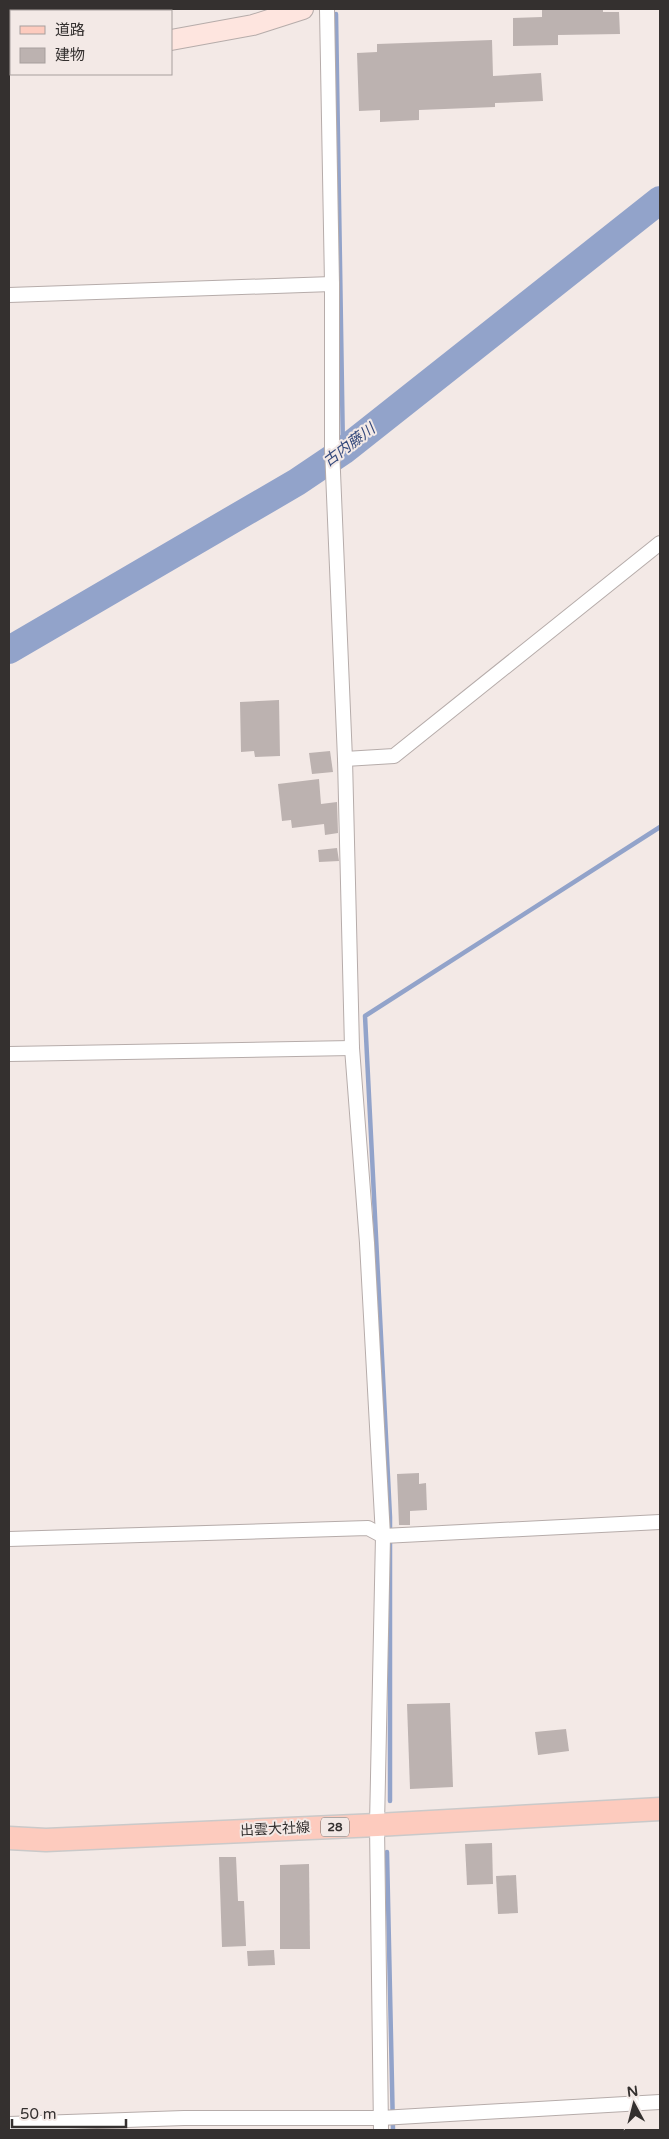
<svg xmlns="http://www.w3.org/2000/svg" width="669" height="2139" viewBox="0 0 669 2139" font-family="'Varela Round','Noto Sans JP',sans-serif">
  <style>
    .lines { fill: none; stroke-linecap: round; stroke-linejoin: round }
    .stream { stroke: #92a3ca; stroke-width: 4.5 }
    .river { stroke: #92a3ca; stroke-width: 28 }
    .building { fill: #bcb2b0 }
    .minor-casing { stroke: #b6acaa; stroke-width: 16 }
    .secondary-casing { stroke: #b6acaa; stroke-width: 22 }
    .primary-casing { stroke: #cac9c9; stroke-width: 25 }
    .path { stroke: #a49c9a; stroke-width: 2.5; stroke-dasharray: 2.5 4; stroke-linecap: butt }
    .minor { stroke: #fff; stroke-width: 14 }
    .secondary { stroke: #fee5df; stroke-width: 20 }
    .primary { stroke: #fdcbbe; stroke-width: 22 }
    .labels { text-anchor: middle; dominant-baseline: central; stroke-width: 4; stroke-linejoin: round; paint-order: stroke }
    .shield { fill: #f3e9e6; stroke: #6d6866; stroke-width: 1 }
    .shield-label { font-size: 12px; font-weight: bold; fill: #34302f }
    .street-label { font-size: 14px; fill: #34302f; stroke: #f3e9e6 }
    .water-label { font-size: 15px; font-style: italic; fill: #33487b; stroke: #f3e9e6 }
  </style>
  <rect width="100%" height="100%" fill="#f3e9e6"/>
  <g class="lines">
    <g class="stream">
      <path d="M336 14 343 451"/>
      <path d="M390 1801V1517L365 1016 660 827"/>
      <path d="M387 1852 393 2130"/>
    </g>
    <path class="river" d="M9 650 297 482 343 451 660 200"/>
  </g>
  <g class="building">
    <path d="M542 9H603V12H619L620 34 558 35V45L513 46V18L542 17Z"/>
    <path d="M492 40 493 76 541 73 543 101 495 103V107L419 110V120L380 122V110L359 111 357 53 377 52V44Z"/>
    <path d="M279 700 280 756 255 757 254 751 241 752 240 702Z"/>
    <path d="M330 751 333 772 312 774 309 753Z"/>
    <path d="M319 779 321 804 337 802 338 833 325 835 324 824 292 828 291 820 282 821 278 784Z"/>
    <path d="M337 848 339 861 319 862 318 850Z"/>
    <path d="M419 1473V1484L426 1483 427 1510 410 1511V1525H399L397 1474Z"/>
    <path d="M450 1703 453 1787 410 1789 407 1704Z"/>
    <path d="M566 1729 569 1751 538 1755 535 1732Z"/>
    <path d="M492 1843 493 1884 467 1885 465 1844Z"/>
    <path d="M219 1857H236L238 1901H244L246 1946 222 1947Z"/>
    <path d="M309 1864 310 1949H280V1865Z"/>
    <path d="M516 1875 518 1913 498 1914 496 1876Z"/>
    <path d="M274 1950 275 1965 248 1966 247 1951Z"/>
  </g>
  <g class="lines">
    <g class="minor-casing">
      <g id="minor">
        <path d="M327 9 332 284V448L345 759 352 1048 367 1243 383 1536 377 1825 381 2130"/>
        <path d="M9 11 17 9"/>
        <path d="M9 295 332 284"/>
        <path d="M345 759 394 756 660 543"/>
        <path d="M9 1054 352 1048"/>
        <path d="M9 1539 368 1528 383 1536 660 1522"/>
        <path d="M9 2124 184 2118H381L660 2102"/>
      </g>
    </g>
    <g class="secondary-casing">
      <g id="secondary">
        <path d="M171 40 253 25 303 9"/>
        <path d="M9 58 11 57"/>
      </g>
    </g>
    <g class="primary-casing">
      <path id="primary" d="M9 1838 46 1840 377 1825 660 1809"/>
    </g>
    <path class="path" d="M96 9V11"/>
    <use href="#minor" class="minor"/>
    <use href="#secondary" class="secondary"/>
    <use href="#primary" class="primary"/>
  </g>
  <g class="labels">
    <rect class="shield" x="321" y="1817.5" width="28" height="19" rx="4"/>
    <g class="shield-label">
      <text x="335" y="1827">28</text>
    </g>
    <g class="street-label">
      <text transform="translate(275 1829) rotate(-3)">出雲大社線</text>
    </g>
    <g class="water-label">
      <text transform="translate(349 445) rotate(-37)">古内藤川</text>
    </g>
  </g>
  <rect width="669" height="2139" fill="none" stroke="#34302f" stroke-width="20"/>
  <rect x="10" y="10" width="162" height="65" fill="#f3e9e6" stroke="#a79f9d"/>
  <rect x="20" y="26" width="25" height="8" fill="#fdcbbe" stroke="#a79f9d"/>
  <text x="55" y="35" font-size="15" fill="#34302f">道路</text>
  <rect x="20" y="48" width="25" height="15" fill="#bcb2b0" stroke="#a79f9d"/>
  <text x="55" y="60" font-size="15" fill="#34302f">建物</text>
  <g transform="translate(634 2104) rotate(353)" stroke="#f3e9e6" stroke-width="4" paint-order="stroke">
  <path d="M0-4L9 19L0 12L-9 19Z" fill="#34302f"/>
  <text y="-8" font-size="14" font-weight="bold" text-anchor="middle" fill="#34302f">N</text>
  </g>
  <path d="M12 2119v8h114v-8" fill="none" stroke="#34302f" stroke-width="2.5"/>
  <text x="20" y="2119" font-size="15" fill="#34302f" stroke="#f3e9e6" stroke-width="4" paint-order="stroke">50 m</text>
</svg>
